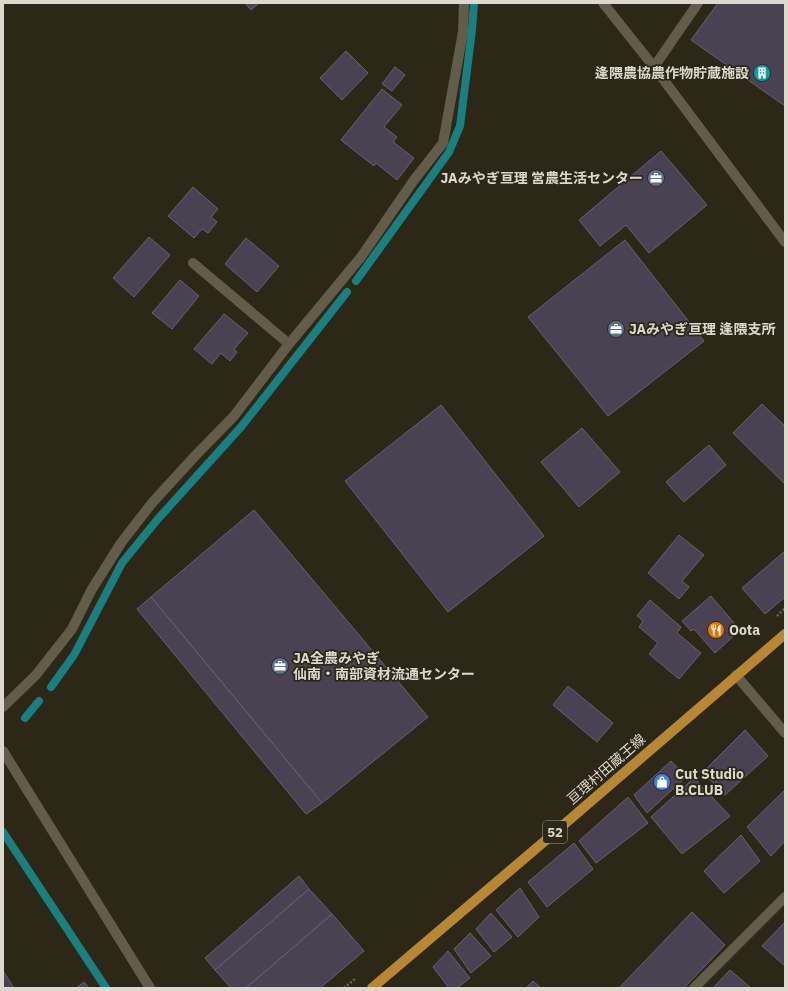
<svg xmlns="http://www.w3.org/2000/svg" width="788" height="991" viewBox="0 0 788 991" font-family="'IBM Plex Sans','Noto Sans JP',sans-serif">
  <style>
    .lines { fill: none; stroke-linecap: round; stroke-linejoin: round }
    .stream { stroke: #197f80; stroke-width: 8 }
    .building { fill: #484252; stroke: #686173 }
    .path { stroke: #696456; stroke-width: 2.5; stroke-dasharray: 2 2; stroke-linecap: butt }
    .minor { stroke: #635c4a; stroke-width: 10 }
    .tertiary { stroke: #635c4a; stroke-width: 10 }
    .primary { stroke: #b78736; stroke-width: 10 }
    .labels { text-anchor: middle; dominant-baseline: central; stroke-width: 3.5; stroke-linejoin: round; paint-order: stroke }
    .shield { fill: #2d2717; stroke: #a8a397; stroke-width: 1 }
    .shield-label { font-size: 13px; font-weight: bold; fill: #dcd8ce }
    .poi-label { font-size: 14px; font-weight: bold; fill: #dcd8ce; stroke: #2d2717; text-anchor: start }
    .street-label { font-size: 14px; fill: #dcd8ce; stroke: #2d2717 }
  </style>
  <rect width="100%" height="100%" fill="#2d2717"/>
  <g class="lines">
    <g class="stream">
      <path d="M356 281 449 152 460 126 472 30 474 3"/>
      <path d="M51 687 74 655 122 563 157 520 241 427 347 292"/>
      <path d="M25 718 39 701"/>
      <path d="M3 832 106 988"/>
    </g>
  </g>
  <g class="building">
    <path d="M245 3H259L251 10Z"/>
    <path d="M718 3H785V106L691 40Z"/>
    <path d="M346 51 368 73 342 100 320 78Z"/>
    <path d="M395 67 405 75 392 91 382 84Z"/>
    <path d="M382 89 402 105 384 127 397 137 393 142 414 158 397 180 376 163 374 166 341 140Z"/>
    <path d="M661 151 707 205 649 253 626 225 600 246 579 220Z"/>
    <path d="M193 187 218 209 211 217 217 222 208 233 202 229 194 238 168 216Z"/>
    <path d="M149 237 170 255 134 297 113 278Z"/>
    <path d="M246 238 279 266 257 292 225 264Z"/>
    <path d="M625 240 704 341 608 416 528 317Z"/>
    <path d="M180 280 199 296 172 329 152 313Z"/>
    <path d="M224 314 248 333 234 349 237 352 230 361 221 353 212 364 194 349Z"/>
    <path d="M762 404 785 426V484L733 433Z"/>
    <path d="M441 405 544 536 448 612 345 481Z"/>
    <path d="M582 428 620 472 579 507 541 462Z"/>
    <path d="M709 445 726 465 684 502 666 482Z"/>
    <path d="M254 510 428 717 322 803 151 597Z"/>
    <path d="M679 535 704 555 682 581 689 587 679 599 648 573Z"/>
    <path d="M785 551V597L765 614 742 588Z"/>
    <path d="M711 596 740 630 715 653 694 629 691 631 682 621Z"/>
    <path d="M151 597 322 803 306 814 137 609Z"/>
    <path d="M650 600 681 627 677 633 701 653 679 679 649 654 658 643 639 627 643 621 637 616Z"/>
    <path d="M568 686 613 723 597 742 553 705Z"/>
    <path d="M745 730 768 756 725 795 703 772Z"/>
    <path d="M671 761 686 777 647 813 634 795Z"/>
    <path d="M694 778 730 816 682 854 651 817Z"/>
    <path d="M785 790V841L771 856 747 827Z"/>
    <path d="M628 797 648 823 596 863 579 841Z"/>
    <path d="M741 835 760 861 724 893 704 871Z"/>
    <path d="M574 843 593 869 547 907 528 882Z"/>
    <path d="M299 876 309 889 215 970 205 958Z"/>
    <path d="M520 888 539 917 518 937 496 910Z"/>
    <path d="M309 889 332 914 246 988H231L215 970Z"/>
    <path d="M692 912 725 945 684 988H619Z"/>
    <path d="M491 913 512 937 494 952 476 929Z"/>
    <path d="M332 914 364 951 320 988H246Z"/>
    <path d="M785 922V966L762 946Z"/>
    <path d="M470 933 491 956 471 973 454 949Z"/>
    <path d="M448 951 470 978 457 988H449L433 967Z"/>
    <path d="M730 970 751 988H713Z"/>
    <path d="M3 971 14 988H3Z"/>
    <path d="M533 981 541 988H526Z"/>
    <path d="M84 982 89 988H76Z"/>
  </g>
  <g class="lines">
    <g class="path">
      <path d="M777 616 785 608"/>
      <path d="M344 988 355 979"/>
    </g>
    <g class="minor">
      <path d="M654 67 698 3"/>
      <path d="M193 263 289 344"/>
      <path d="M3 707 36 675 72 629 92 589 121 543 152 503 195 456 234 416 289 344 361 257 414 180 443 143 463 32 464 3"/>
      <path d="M3 751 150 988"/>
      <path d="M694 988 785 897"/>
    </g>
    <g class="tertiary">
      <path d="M603 3 654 67 785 242"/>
      <path d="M736 675 785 733"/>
    </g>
    <path class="primary" d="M372 988 546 840 785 634"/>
  </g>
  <defs>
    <g id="building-disc" transform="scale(0.9)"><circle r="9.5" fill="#0f9aa8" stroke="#2d2717"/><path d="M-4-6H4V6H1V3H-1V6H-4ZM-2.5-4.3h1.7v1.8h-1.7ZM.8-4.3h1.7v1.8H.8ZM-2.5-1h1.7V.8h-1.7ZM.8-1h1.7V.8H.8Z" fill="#fff"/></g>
    <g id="office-disc" transform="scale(0.9)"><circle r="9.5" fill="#5c6f8a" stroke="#2d2717"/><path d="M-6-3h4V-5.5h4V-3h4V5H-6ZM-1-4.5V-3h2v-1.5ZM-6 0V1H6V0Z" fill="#fff"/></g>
    <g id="restaurant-disc" transform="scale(0.9)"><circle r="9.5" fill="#e8710a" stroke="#2d2717"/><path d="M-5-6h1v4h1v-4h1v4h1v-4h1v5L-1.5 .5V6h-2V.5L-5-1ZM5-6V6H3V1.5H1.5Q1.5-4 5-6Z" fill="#fff"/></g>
    <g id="shop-disc" transform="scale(0.9)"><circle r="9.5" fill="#3f7fe0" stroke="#2d2717"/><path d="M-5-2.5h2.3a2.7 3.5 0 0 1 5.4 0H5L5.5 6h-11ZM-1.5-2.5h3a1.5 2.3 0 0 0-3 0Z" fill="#fff"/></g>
  </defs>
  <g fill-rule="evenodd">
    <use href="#building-disc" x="762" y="73"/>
    <use href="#office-disc" x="656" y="178"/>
    <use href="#office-disc" x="616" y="329"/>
    <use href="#restaurant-disc" x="716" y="630"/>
    <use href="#office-disc" x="280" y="666"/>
    <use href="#shop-disc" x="662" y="782"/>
  </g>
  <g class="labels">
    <rect class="shield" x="543" y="821" width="24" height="22" rx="3"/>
    <g class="shield-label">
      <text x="555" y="832">52</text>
    </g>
    <g class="poi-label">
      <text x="749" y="73" text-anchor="end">逢隈農協農作物貯蔵施設</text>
      <text x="643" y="178" text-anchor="end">JAみやぎ亘理 営農生活センター</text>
      <text x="629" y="329">JAみやぎ亘理 逢隈支所</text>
      <text x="729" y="630">Oota</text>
      <text x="293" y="658">JA全農みやぎ<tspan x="293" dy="16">仙南・南部資材流通センター</tspan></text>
      <text x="675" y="774">Cut Studio<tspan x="675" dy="16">B.CLUB</tspan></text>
    </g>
    <g class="street-label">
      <text transform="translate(606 769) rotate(-41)">亘理村田蔵王線</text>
    </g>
  </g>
  <rect width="788" height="991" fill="none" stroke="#dcd8ce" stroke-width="8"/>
</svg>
